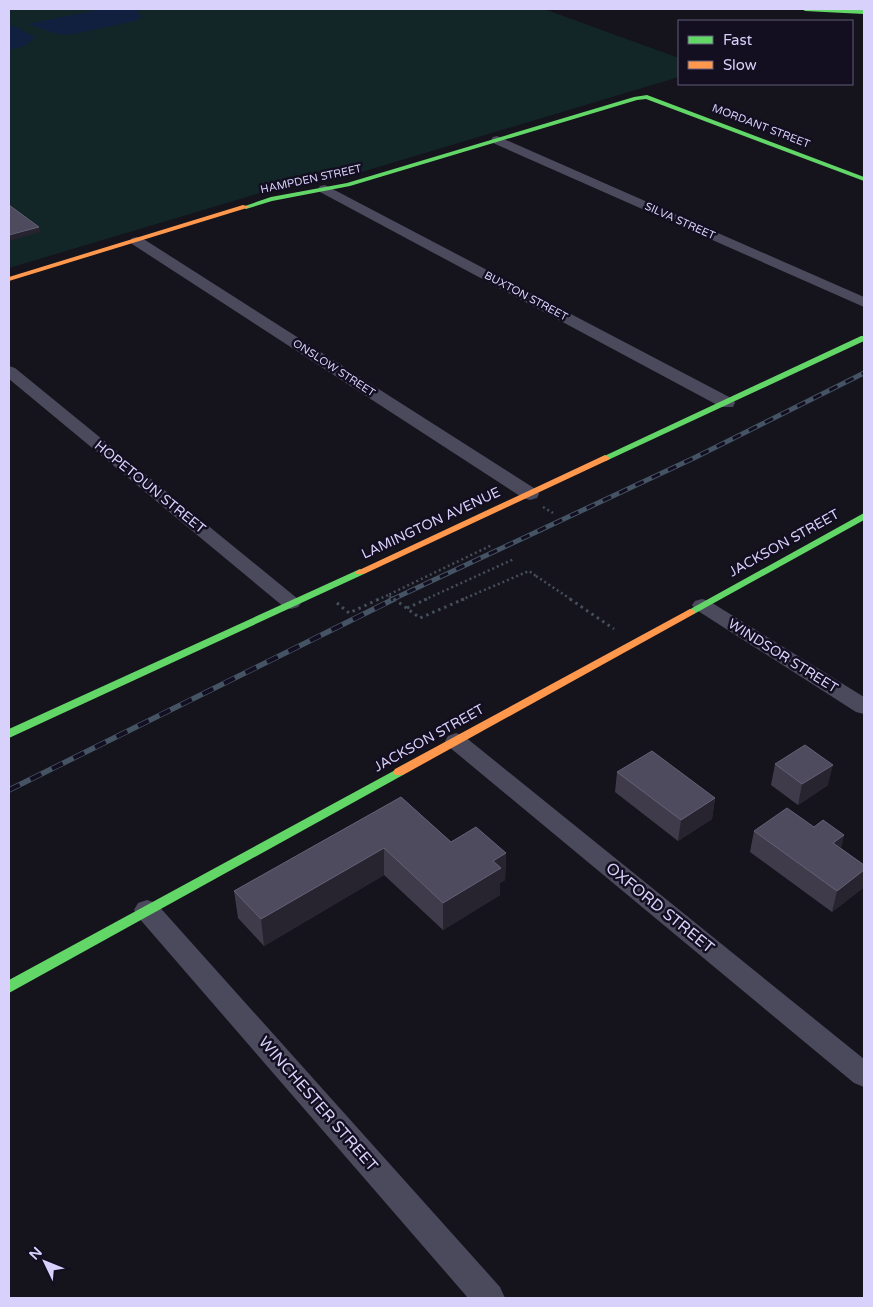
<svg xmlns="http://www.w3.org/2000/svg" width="873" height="1307" viewBox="0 0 873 1307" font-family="'Varela Round',sans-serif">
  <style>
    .green { fill: #122627 }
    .water { fill: #11203e }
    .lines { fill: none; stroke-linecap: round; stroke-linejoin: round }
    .path-far1 { stroke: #454f5c; stroke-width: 2.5; stroke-dasharray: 2 3; stroke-linecap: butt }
    .path { stroke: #454f5c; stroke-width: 3; stroke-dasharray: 2.5 4; stroke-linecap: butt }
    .street { fill: #4b495c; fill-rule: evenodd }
    .fast { fill: #63d668; fill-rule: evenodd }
    .slow { fill: #ff974d; fill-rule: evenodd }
    .rail-far1-casing { stroke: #445464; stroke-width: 5 }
    .rail-casing { stroke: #445464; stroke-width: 5.5 }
    .rail-far1 { stroke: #130f20; stroke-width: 3; stroke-dasharray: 9; stroke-linecap: butt }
    .rail { stroke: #130f20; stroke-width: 4; stroke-dasharray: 12; stroke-linecap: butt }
    .path-bridge-far1 { stroke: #454f5c; stroke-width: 2.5; stroke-dasharray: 2 3; stroke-linecap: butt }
    .path-bridge { stroke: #454f5c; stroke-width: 3; stroke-dasharray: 2.5 4; stroke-linecap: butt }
    .wall { fill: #3f3b4b }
    .shaded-wall { fill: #272430 }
    .building { fill: #4f4b5e; stroke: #646077 }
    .labels { text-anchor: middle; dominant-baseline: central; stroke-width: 5; stroke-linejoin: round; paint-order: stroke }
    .far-street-label { font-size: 11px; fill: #d8d1fb; stroke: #130f20 }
    .street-label { font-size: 14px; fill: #d8d1fb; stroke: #130f20 }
    .near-street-label { font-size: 16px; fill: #d8d1fb; stroke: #130f20 }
  </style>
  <rect width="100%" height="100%" fill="#15131c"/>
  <path class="green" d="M9 9H544L679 58V77L335 180 297 182 9 268Z"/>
  <g class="water">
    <path d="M102 9H136L142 17 135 21 69 35 57 34 27 24Z"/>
    <path d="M13 25 35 37 25 46 9 50V26Z"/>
  </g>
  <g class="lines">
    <g class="path-far1">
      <path d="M543 507 553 513"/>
      <path d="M536 576 572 600"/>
      <path d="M377 600 388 595"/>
      <path d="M424 600 514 559"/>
    </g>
    <g class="path">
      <path d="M570 599 614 629"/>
      <path d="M337 603 349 613 379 599"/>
      <path d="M407 608 427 599"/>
    </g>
    <g class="street">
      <path d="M497 136 864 297V307L493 143 491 140 493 137Z"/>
      <path d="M325 185 733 399 735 403 733 407H721L320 192 318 189 320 186Z"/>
      <path d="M137 237 142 238 537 490 539 494 537 498 530 500 523 498 132 244 130 241 132 238Z"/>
      <path d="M9 366 15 368 298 599 301 603 298 607 291 609 284 607 9 379Z"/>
      <path d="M702 599 709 601 864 697V714L856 712 695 609 692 605 695 601Z"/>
      <path d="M456 733 464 736 864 1059V1087L854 1083 448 746 445 741 448 736Z"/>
      <path d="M147 900 156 903 500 1287 505 1298H468L138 917 134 910 138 903Z"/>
    </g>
    <g class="fast">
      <path d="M802 9 864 10V14L805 11Z"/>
      <path d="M647 95 864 177V181L646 99 637 100 350 186 272 201 246 209 242 207 271 197 347 183 634 97Z"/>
      <path d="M861 336H864V341L608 460 605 461 600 458Z"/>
      <path d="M864 513V520L694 614H686L685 612Z"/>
      <path d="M360 569 365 572 364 574 9 738V729Z"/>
      <path d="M399 768 403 769 405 772 403 775 9 993V980Z"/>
    </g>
    <g class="slow">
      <path d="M243 205 250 207 9 281V277Z"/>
      <path d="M605 455 610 458 608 460 364 574H356L355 572Z"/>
      <path d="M690 609 694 610 695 612 694 614 403 775H395L393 772 395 769Z"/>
    </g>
    <g class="rail-far1-casing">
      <path id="rail-far1" d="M391 600 696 457 864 373"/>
    </g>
    <g class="rail-casing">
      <path id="rail" d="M9 790 394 599"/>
    </g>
    <use href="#rail-far1" class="rail-far1"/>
    <use href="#rail" class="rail"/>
    <g class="path-bridge-far1">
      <path d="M395 600 388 595 492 545"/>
      <path d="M461 600 529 571 536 576"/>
    </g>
    <path class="path-bridge" d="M394 599 420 618 464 599"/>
  </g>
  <g class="wall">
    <path d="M775 764 828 785 798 805 771 785Z"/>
    <path d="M617 772 715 798 712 819 678 841 615 792Z"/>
    <path d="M401 797 451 842 506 853 505 880 500 883V895L443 930 384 875 264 946 238 918 234 891Z"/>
    <path d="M814 827 844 835 841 848 864 865V881L863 888 832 912 750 852 754 831Z"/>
  </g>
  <g class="shaded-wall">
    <path d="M39 227 40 232 9 241V235Z"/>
    <path d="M833 765 828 785 798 805 802 784Z"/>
    <path d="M715 798 712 819 678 841 681 820Z"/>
    <path d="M844 835 839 856 833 843Z"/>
    <path d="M384 848V875L264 946 261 919Z"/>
    <path d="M506 853 505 880 500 883V895L443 930V903L493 861Z"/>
    <path d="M864 870V881L863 888 832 912 837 891Z"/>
  </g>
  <g class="building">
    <path d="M9 205 39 227 9 235Z"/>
    <path d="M805 745 833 765 802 784 775 764Z"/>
    <path d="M652 751 715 798 681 820 617 772Z"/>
    <path d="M401 797 451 842 476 827 506 853 493 861 501 868 443 903 384 848 261 919 234 891Z"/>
    <path d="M787 808 814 827 823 820 844 835 833 843 864 865V870L837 891 754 831Z"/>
  </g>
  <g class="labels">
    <g class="far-street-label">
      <text transform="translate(761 126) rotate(21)">MORDANT STREET</text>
      <text transform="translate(311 179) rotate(-12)">HAMPDEN STREET</text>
      <text transform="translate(680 221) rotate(24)">SILVA STREET</text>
      <text transform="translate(526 296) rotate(28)">BUXTON STREET</text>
      <text transform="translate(334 368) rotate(33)">ONSLOW STREET</text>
    </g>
    <g class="street-label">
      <text transform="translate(150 487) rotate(39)">HOPETOUN STREET</text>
      <text transform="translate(431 523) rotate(-25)">LAMINGTON AVENUE</text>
      <text transform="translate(784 543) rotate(-29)">JACKSON STREET</text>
      <text transform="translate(783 656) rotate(32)">WINDSOR STREET</text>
      <text transform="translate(429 738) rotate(-29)">JACKSON STREET</text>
    </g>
    <g class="near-street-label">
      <text transform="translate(660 908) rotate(39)">OXFORD STREET</text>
      <text transform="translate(318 1104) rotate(49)">WINCHESTER STREET</text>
    </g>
  </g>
  <rect width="873" height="1307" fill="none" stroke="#d8d1fb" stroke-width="20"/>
  <rect x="678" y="20" width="175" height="65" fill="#130f20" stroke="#625d78"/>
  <rect x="688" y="36" width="25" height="8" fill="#63d668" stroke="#625d78"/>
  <text x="723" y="45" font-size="15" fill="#d8d1fb">Fast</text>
  <rect x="688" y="61" width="25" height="8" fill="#ff974d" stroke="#625d78"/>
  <text x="723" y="70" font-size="15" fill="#d8d1fb">Slow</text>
  <g transform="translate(45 1262) rotate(313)" stroke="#130f20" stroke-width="4" paint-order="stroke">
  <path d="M0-4L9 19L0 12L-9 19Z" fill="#d8d1fb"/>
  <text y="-8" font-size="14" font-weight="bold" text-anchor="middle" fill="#d8d1fb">N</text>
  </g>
</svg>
